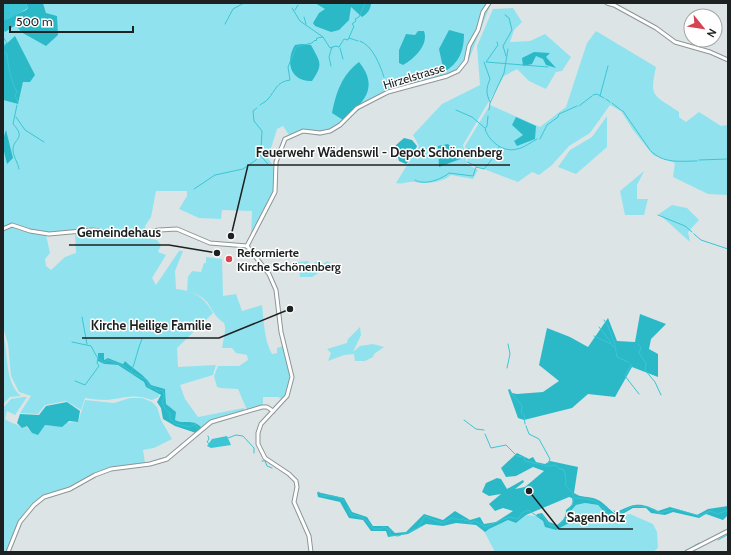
<svg xmlns="http://www.w3.org/2000/svg" width="731" height="555" viewBox="0 0 731 555" font-family="Cabin,sans-serif">
  <style>
    .green { fill: #90e3ee }
    .forest { fill: #2bb9c8 }
    .water { fill: #3cc5d4 }
    .lines { fill: none; stroke-linecap: round; stroke-linejoin: round }
    .stream { stroke: #3cc5d4; stroke-width: 1 }
    .secondary-casing { stroke: #8d9596; stroke-width: 5 }
    .secondary { stroke: #fff; stroke-width: 3 }
    .poi-dot { fill: #d54450; stroke: #fff; stroke-width: 1.5 }
    .labels { text-anchor: middle; dominant-baseline: central; stroke-width: 3; stroke-linejoin: round; paint-order: stroke }
    .street-label { font-size: 12px; fill: #1e2121; stroke: #fff }
    .poi-label { font-size: 12px; font-weight: bold; fill: #1e2121; stroke: #fff; text-anchor: start }
    .leader { fill: none; stroke: #1e2121; stroke-width: 1.5 }
    .callout-dot { fill: #1e2121; stroke: #fff; stroke-width: 1.5 }
    .callout-label { font-size: 13px; text-anchor: middle; font-weight: bold; fill: #1e2121; stroke: #fff; stroke-width: 3; stroke-linejoin: round; paint-order: stroke }
  </style>
  <rect width="100%" height="100%" fill="#dce4e5"/>
  <g class="green">
    <path d="M43 3H491L468 62 460 72 385 94 366 104 336 130 319 136 306 132 298 134 291 138 283 126 277 129 268 158C288 183 263 214 251 238L252 211 222 210 221 219 199 218 179 209 187 196V191H156L151 217 145 226 146 232 118 233 94 229 54 233 28 230 12 224 3 228V100L18 104 23 81 15 37 3 47V29L5 32 15 25 46 13Z"/>
    <path d="M513 8 522 22 514 30 510 42 530 41 545 34 571 57 562 71 556 72 546 89 529 81 517 69 504 76 463 145 467 164 478 170 473 179 451 175C441 183 427 184 415 182 409 181 403 185 396 183L419 146 413 135 442 104 480 85 477 46 493 9Z"/>
    <path d="M596 31 656 67C649 99 654 94 679 112V117L686 122 699 112 721 126 728 125V195L708 194 673 177 675 163 653 155 633 130 621 111 610 105 590 133 569 146 552 165 539 175 532 172 518 182 468 163 465 146 490 105 540 127 566 107 587 43Z"/>
    <path d="M607 116V147L576 174 558 167 570 150 592 137Z"/>
    <path d="M644 171 637 185V199H648L644 215H625L620 191Z"/>
    <path d="M672 205 687 208 699 220 688 232 690 242 659 214Z"/>
    <path d="M11 226 30 233 46 235 50 253 45 259 46 266 51 270 65 257 76 253 75 233 101 231 111 235 144 234 147 238 157 240 161 245 158 252 166 255 152 278 156 285 179 251H183L175 271 176 289C195 291 204 297 213 313L177 348 178 367 216 365 213 375 180 385 185 399 198 417 244 408V411L213 419 200 429 201 427C192 418 184 425 175 420V412L166 404 165 389 151 385C145 375 133 370 125 361L123 364 108 358 104 360 98 353V361L104 364 118 365 144 382 146 387 159 394V397L152 400C134 393 125 398 107 400 100 400 92 399 85 398L81 410 66 401 45 405 38 414 20 413 31 396 19 392 11 376 8 344 3 327V231Z"/>
    <path d="M206 257 222 259 223 296 236 294 242 311 262 305C264 321 264 340 272 354L277 353V348L283 346C287 363 296 384 282 399L278 397H263V406L247 410 238 389 220 388 217 387 214 376 218 366H239L248 360 247 355 236 353 232 348H222C223 339 227 330 224 323 205 309 215 299 187 291L188 277 192 271 201 272 204 263H206Z"/>
    <path d="M320 260 322 264 328 261 331 265 312 277H300L298 262 308 261 310 265Z"/>
    <path d="M360 327 361 335 353 352 360 346 373 344 384 347 374 354 373 357 365 361H355L354 354 344 355 328 361 331 353 327 349 347 343 348 339Z"/>
    <path d="M3 334C9 354 4 382 21 396L10 397 3 404Z"/>
    <path d="M23 397H27L15 415 7 411 5 419C11 424 17 423 22 428L26 426 32 433 45 425C57 427 66 421 78 422L85 400 114 403 130 398H142L152 402 157 407 161 420 172 439 154 448 143 450 145 463C129 465 112 466 97 472 87 476 79 484 70 487 61 491 52 492 43 496 23 505 13 533 7 552H3V408L11 399Z"/>
    <path d="M585 503 598 505 606 514 613 517 630 514 653 524 657 532 658 548 653 552H495L484 531 508 520 516 523 526 515 536 516 556 530 576 505Z"/>
  </g>
  <g class="forest">
    <path d="M26 3H43L46 13 57 16 58 35 46 46 21 32 16 25 5 32 3 29V20L26 10 28 8Z"/>
    <path d="M315 3H371C371 9 367 14 362 17L351 7 349 20 339 30 331 32 315 26 313 23 319 13 325 9Z"/>
    <path d="M449 30 464 34C464 51 459 63 444 72L439 49Z"/>
    <path d="M418 31H424C429 45 414 59 403 65L399 63V50L406 34 415 35Z"/>
    <path d="M15 36 35 75 30 82H23L18 104 3 100V47Z"/>
    <path d="M302 44 311 45C320 62 324 64 312 81 290 82 285 61 295 45Z"/>
    <path d="M534 52 550 53 546 57 556 68 546 65 543 59 536 56 532 64 523 66 522 58Z"/>
    <path d="M359 62C380 88 363 103 343 120L332 113C336 92 342 75 359 62Z"/>
    <path d="M516 117 536 126 535 139 517 146 514 141 523 135 512 125Z"/>
    <path d="M6 130 13 158 7 164C4 152 1 142 6 130Z"/>
    <path d="M404 138 412 140 417 146 415 151 410 153 409 161 406 164 399 161 395 146Z"/>
    <path d="M448 144 458 154 467 152V148L471 149V155L439 167 438 146Z"/>
    <path d="M640 314 666 324 651 339 649 349 658 354V377L632 367 615 397 588 394 572 408 524 420 518 418 508 390 510 389 512 393 517 394 543 392 559 381 539 365 547 328 570 337 588 347 608 318 617 341 635 342Z"/>
    <path d="M98 353H104V360L108 358 123 364 125 361C133 369 145 375 151 385L165 389 166 404 176 412 175 420C184 425 192 418 201 427L200 429 196 433 175 426 163 419 161 408 157 402 161 395 146 387 144 382 118 365 104 364 98 361Z"/>
    <path d="M67 402 80 411 78 422 69 421 62 427 45 425 38 435 32 433 27 426 22 428 17 423 20 414 39 415 46 406Z"/>
    <path d="M517 453 529 459 533 457 536 462 545 464 550 461 578 467 574 493C581 498 588 496 596 499 604 502 609 510 617 515L613 510 617 512C635 503 640 502 658 511L670 507 697 515 708 509 728 506V515L723 520 706 514 699 518 673 512 665 515 651 513 646 508H633L619 516 613 517 606 514 598 505 585 503 576 505 570 512 569 523 556 530 545 527 543 521 536 516 537 514 542 513 549 522 557 525C563 520 566 518 566 510L573 504 572 498 569 497 526 515 516 523 508 520 489 529 485 532 476 525 456 523 443 526 426 524 408 534 388 537 386 531H371L363 520 349 518 340 502 318 497 317 492 344 498 352 512 367 517 373 526H388L395 533 406 532 424 514 443 520 455 511 470 520 480 517 484 524 496 522 513 511 503 508 495 511 489 504 501 494 489 496 482 492 486 483 497 478 501 479 507 489 523 480 524 482 515 489 525 487 544 471 533 467 516 476 506 477 501 468Z"/>
  </g>
  <g class="water">
    <path d="M3 3H26L28 8 9 19 3 20Z"/>
    <path d="M227 436 231 445 211 448 207 446 212 439Z"/>
  </g>
  <g class="lines">
    <g class="stream">
      <path d="M292 8 300 21 323 37"/>
      <path d="M295 10 298 5"/>
      <path d="M505 15 509 18 512 30 503 46 506 56"/>
      <path d="M304 17 306 24"/>
      <path d="M225 24 233 9 244 3"/>
      <path d="M3 37 7 43 4 45 3 51 7 54C8 66 11 81 17 92L15 95 18 103"/>
      <path d="M349 38 358 41"/>
      <path d="M360 41C373 46 380 65 384 77"/>
      <path d="M497 42 498 45 486 62 548 67"/>
      <path d="M340 48 343 59"/>
      <path d="M484 62 490 79C486 88 486 94 490 102"/>
      <path d="M331 66 329 57 332 47"/>
      <path d="M593 95 597 94 604 98"/>
      <path d="M600 96 608 66"/>
      <path d="M606 99 610 102"/>
      <path d="M612 103 622 111"/>
      <path d="M17 105 13 124C27 139 13 138 13 150 13 156 18 163 19 169"/>
      <path d="M260 105C262 103 266 102 268 99 276 90 276 82 290 80L288 67 296 47 312 43 315 40 316 41 317 38 323 37 330 48 336 46 339 47 344 39 348 40 354 26 352 24 356 21 355 19 359 17 365 3"/>
      <path d="M579 106 592 96"/>
      <path d="M456 110 472 117 485 128"/>
      <path d="M489 110 490 103 504 73 508 49"/>
      <path d="M623 111 650 150"/>
      <path d="M488 116 487 126 485 129C489 141 503 153 517 149 524 148 531 142 537 139"/>
      <path d="M16 117 25 130 44 142"/>
      <path d="M540 139 547 125 558 117 559 114 577 106"/>
      <path d="M651 151C663 164 681 161 697 161"/>
      <path d="M259 154 268 164"/>
      <path d="M699 160 728 159"/>
      <path d="M467 162 476 166"/>
      <path d="M415 180C424 186 442 179 449 173L473 176 476 167 484 169 497 153 499 147"/>
      <path d="M194 189 215 175 243 169 256 160 261 149 262 131 254 121 253 111 257 108"/>
      <path d="M658 215 685 226 692 232"/>
      <path d="M694 234 701 240 728 249"/>
      <path d="M82 317 87 344"/>
      <path d="M604 320 608 326 615 345"/>
      <path d="M599 327 610 341 612 346H615L617 357 628 362"/>
      <path d="M594 336 611 344"/>
      <path d="M72 342 91 346 97 357 104 363 108 360 124 366 131 372 147 380 149 387 155 388 157 391 163 390 164 398 162 401 165 409 170 413V419L176 424 190 427 195 424 198 429"/>
      <path d="M638 344 641 348 639 353 646 363 645 370 655 382 661 395"/>
      <path d="M630 364 631 365 625 376 639 394"/>
      <path d="M507 368 510 354 508 344"/>
      <path d="M131 372C136 361 137 350 142 339"/>
      <path d="M75 381 85 385 99 366 97 363 98 357"/>
      <path d="M509 390C513 397 518 399 522 406L521 413 524 415 525 424"/>
      <path d="M464 420 476 429 484 430"/>
      <path d="M485 434 491 448 506 445 517 456 524 457 525 461 547 466 550 459 539 439 529 434 526 426"/>
      <path d="M208 436 209 439 207 442 210 444"/>
      <path d="M228 438 236 435 243 436 254 448V453"/>
      <path d="M262 461H265L267 466 272 468"/>
      <path d="M319 492 322 496C330 496 338 495 344 501"/>
      <path d="M575 498C590 499 598 499 607 513 618 517 623 511 632 506L648 507 660 513 675 509 700 516 710 511 718 514 728 510"/>
      <path d="M348 508 351 515C363 515 366 520 374 529H381L384 527 390 530V535L398 536 418 528 425 516C430 519 437 521 443 523L451 518 462 520 463 518 465 521 468 520 470 523 475 521 485 527 509 517 518 519 522 513 528 510 537 516H543L548 524 556 527C566 520 563 519 569 510 575 499 577 496 566 486L565 473 563 469H559L556 465 549 466"/>
      <path d="M718 540 727 535"/>
      <path d="M684 552 699 543"/>
    </g>
    <g class="secondary-casing">
      <g id="secondary">
        <path d="M607 3 614 5 656 28 675 42 710 52 728 60"/>
        <path d="M3 229 12 225 30 231 49 234 93 230 114 234 134 235 159 230 177 229 210 243 247 246"/>
        <path d="M247 246 275 192 276 162 285 139 303 131 320 133 330 131 340 125 357 108 388 92 447 76 458 71 466 61 469 46 478 30 483 12 489 3"/>
        <path d="M247 246 269 274 276 290 281 332 292 377 287 396 261 424 258 433V444L265 458 289 474 296 481 297 487 294 502 309 536 311 552"/>
        <path d="M8 552 20 522 34 505 44 497 70 489 95 475 111 469 150 464 167 459 211 422 262 407H267L273 411"/>
        <path d="M687 552 728 531"/>
      </g>
    </g>
    <use href="#secondary" class="secondary"/>
  </g>
  <circle class="poi-dot" cx="229" cy="259" r="4"/>
  <g class="labels">
    <g class="street-label">
      <text transform="translate(414 76) rotate(-17)">Hirzelstrasse</text>
    </g>
    <g class="poi-label">
      <text x="237" y="252">Reformierte<tspan x="237" dy="14">Kirche Schönenberg</tspan></text>
    </g>
  </g>
  <path class="leader" d="M231 236L248 165H510M217 253L169 245H69M290 309L219 338H82M529 491L559 529H633"/>
  <g class="callout-dot">
    <circle cx="231" cy="236" r="4"/>
    <circle cx="217" cy="253" r="4"/>
    <circle cx="290" cy="309" r="4"/>
    <circle cx="529" cy="491" r="4"/>
  </g>
  <g class="callout-label">
    <text x="379" y="157">Feuerwehr Wädenswil - Depot Schönenberg</text>
    <text x="119" y="237">Gemeindehaus</text>
    <text x="151" y="330">Kirche Heilige Familie</text>
    <text x="596" y="522">Sagenholz</text>
  </g>
  <rect width="731" height="555" fill="none" stroke="#1e2121" stroke-width="8"/>
  <g transform="translate(703 28) rotate(120)"><circle r="19" fill="#ffffff" stroke="#a5a6a6"/>
  <path d="M0-3L7 15L0 10L-7 15Z" fill="#d54450"/>
  <text y="-6" font-size="11" font-weight="bold" text-anchor="middle" fill="#1e2121">N</text>
  </g>
  <path d="M10 26v6h123v-6" fill="none" stroke="#1e2121" stroke-width="2"/>
  <text x="16" y="26" font-size="12" fill="#1e2121" stroke="#ffffff" stroke-width="3" paint-order="stroke">500 m</text>
</svg>
